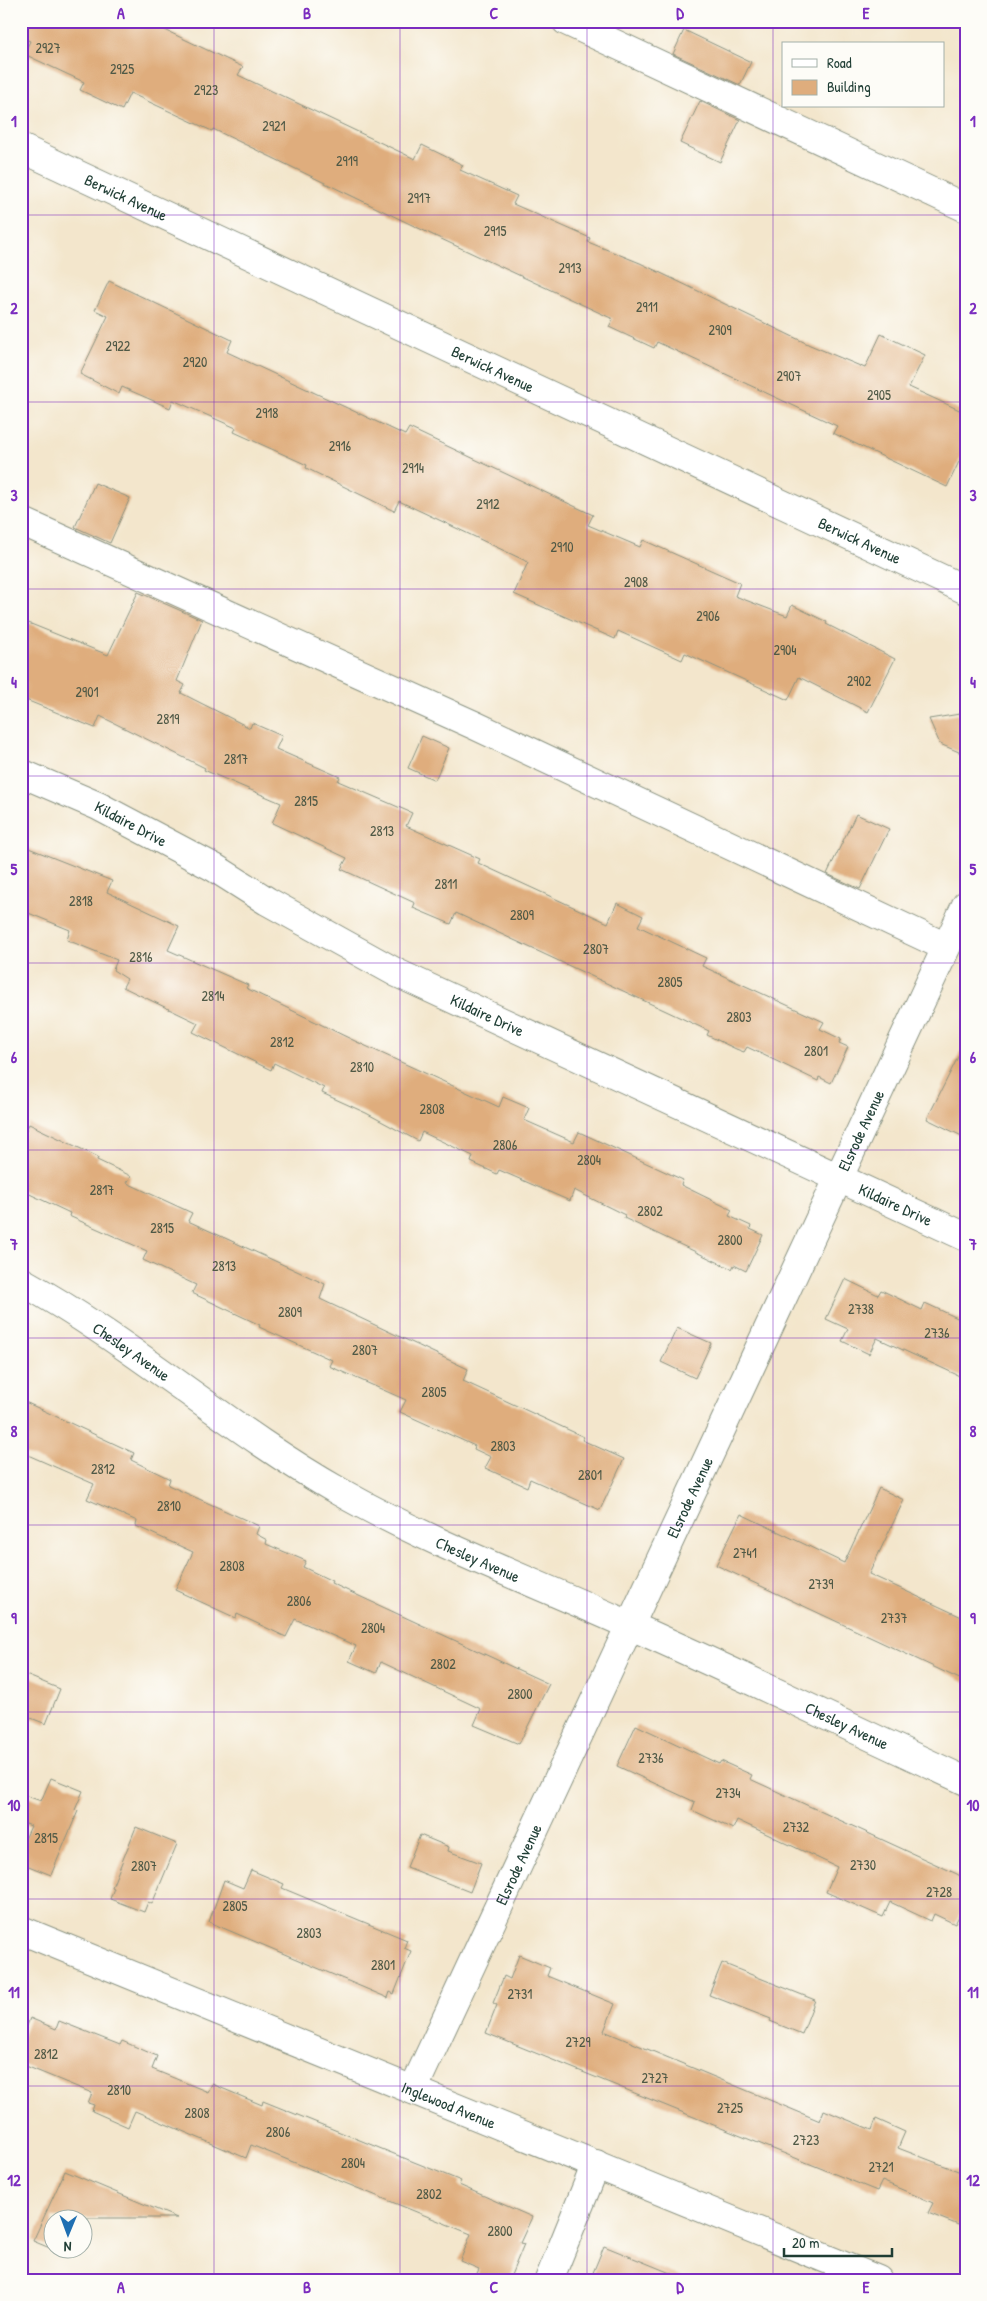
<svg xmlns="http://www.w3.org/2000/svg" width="987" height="2301" viewBox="0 0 987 2301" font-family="'Patrick Hand',sans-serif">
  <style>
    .building { fill: #dfad7d }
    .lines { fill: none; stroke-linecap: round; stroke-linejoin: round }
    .minor-casing { stroke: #899280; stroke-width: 30 }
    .minor { stroke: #fff; stroke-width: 28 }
    .grid { fill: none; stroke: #7b2cbf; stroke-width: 1; stroke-opacity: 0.55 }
    .labels { text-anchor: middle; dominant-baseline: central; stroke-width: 4; stroke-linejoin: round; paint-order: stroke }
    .number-label { font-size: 14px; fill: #4f5946 }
    .street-label { font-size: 16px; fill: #1f3d34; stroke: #fdfcf7 }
    .neatline { fill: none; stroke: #7b2cbf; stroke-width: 2 }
    .grid-label { font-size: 16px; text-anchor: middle; font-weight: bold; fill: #7b2cbf }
  </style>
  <rect width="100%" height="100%" fill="#fdfcf7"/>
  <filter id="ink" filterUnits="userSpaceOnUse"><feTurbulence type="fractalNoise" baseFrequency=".02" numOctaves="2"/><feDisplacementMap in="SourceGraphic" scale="10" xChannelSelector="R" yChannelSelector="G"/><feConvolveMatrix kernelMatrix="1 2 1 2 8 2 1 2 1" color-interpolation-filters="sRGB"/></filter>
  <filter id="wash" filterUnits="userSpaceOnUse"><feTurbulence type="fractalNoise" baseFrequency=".0096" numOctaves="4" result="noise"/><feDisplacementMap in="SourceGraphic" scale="20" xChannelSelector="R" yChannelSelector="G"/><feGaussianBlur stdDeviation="1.12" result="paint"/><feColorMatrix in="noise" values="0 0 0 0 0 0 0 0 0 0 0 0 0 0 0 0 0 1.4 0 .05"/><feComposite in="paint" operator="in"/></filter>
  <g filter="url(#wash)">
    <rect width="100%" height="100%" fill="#f3e6cc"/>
    <g id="blocks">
      <g class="building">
        <path d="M21 21H146L243 67 238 75 415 159 422 145 463 165 460 170 517 196 513 204 590 238 588 242 640 263 810 345 865 368 881 334 925 355 909 387 966 413V447L947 487 833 433 837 426 657 342 654 348 609 327 613 319 437 237 213 129 212 131 130 93 122 110 80 90 84 82 24 54 30 41 21 37Z"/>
        <path d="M684 30 751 62 740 85 673 54Z"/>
        <path d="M700 101 740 120 720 162 680 143Z"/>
        <path d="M109 281 232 340 227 352 405 435 409 428 593 515 588 525 640 547 643 540 740 583 735 596 787 616 792 605 827 622 826 624 895 659 868 712 799 677 788 700 685 653 682 660 618 631 615 639 514 594 528 562 399 501 394 511 306 468 307 465 234 432 236 428 173 400 170 408 122 387 119 394 80 374 108 316 95 310Z"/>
        <path d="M95 483 130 498 110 543 75 527Z"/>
        <path d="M138 592 202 620 177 681 185 685 181 693 250 728 252 723 282 736 276 749 340 777 338 781 412 813 406 826 480 859 478 863 608 923 617 903 643 916 638 926 706 958 702 966 824 1022 820 1029 841 1039 839 1043 848 1047 831 1083 819 1077 818 1081 747 1047 744 1052 736 1049 707 1035 709 1031 456 913 451 924 413 908 415 903 341 869 347 858 272 823 281 803 204 770 205 768 100 716 95 728 21 698V620L108 655Z"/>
        <path d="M966 713V755L940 744 929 719Z"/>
        <path d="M422 736 449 748 435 780 408 768Z"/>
        <path d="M856 814 889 829 860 889 827 874Z"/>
        <path d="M21 845 112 881 107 892 179 926 168 950 248 985 246 988 357 1042 499 1107 503 1097 529 1108 524 1120 574 1142 579 1132 683 1180 681 1185 732 1210 729 1216 751 1226 750 1229 763 1235 746 1271 734 1265 732 1269 624 1218 625 1215 574 1190 570 1201 499 1170 497 1174 471 1162 473 1156 422 1132 418 1141 366 1113 322 1093 324 1088 274 1063 271 1070 193 1032 198 1023 123 987 127 979 113 970 117 960 67 940 70 930 21 910Z"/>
        <path d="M966 1041V1138L927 1119Z"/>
        <path d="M29 1124 98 1157 97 1160 131 1176 127 1183 192 1213 188 1221 325 1284 320 1299 468 1369 463 1381 584 1437 582 1440 624 1459 600 1510 530 1479 527 1487 485 1468 491 1457 474 1449 475 1446 400 1412 406 1400 329 1366 332 1360 259 1327 260 1325 192 1293 196 1285 143 1260 147 1251 69 1216 70 1213 21 1190V1141Z"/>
        <path d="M845 1279 878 1295 881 1290 922 1310 925 1303 966 1322V1379L877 1338 869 1354 842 1341 848 1329 826 1319Z"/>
        <path d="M677 1328 711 1343 695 1378 661 1362Z"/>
        <path d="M21 1400 134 1453 131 1460 170 1479 168 1485 259 1526 256 1534 267 1540 266 1544 306 1561 303 1567 332 1581 331 1583 549 1684 519 1744 474 1725 481 1709 381 1662 376 1673 349 1661 356 1646 295 1619 286 1637 237 1614 236 1618 175 1590 193 1552 136 1526 137 1521 87 1499 94 1484 21 1452Z"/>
        <path d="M879 1488 904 1500 869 1574 966 1619V1682L716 1565 741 1514 844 1563Z"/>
        <path d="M21 1673 60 1689 46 1724 21 1714Z"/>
        <path d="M636 1725 719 1764 721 1761 752 1775 750 1779 957 1874 966 1880V1902L955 1924 934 1914 931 1921 890 1902 883 1917 826 1892 837 1867 737 1820 733 1829 692 1810 695 1802 617 1766Z"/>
        <path d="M51 1778 83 1791 75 1810 78 1811 51 1875 21 1863V1848L31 1826 21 1822V1794L41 1801Z"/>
        <path d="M136 1827 177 1844 152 1904 148 1902 144 1912 110 1899 114 1888 112 1887Z"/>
        <path d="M420 1835 449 1847 448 1851 481 1863 470 1892 407 1867Z"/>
        <path d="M251 1870 284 1884 282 1888 407 1940 404 1948 411 1951 394 1994 390 1992 388 1998 209 1922 224 1880 243 1888Z"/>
        <path d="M519 1955 550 1968 547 1976 615 2004 604 2031 820 2121 824 2110 872 2130 876 2119 905 2132 898 2148 966 2174V2228L928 2213 933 2203 882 2181 877 2191 486 2033 497 2005 493 2003 504 1976 510 1979Z"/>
        <path d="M722 1963 815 2000 802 2034 770 2021 771 2019 709 1995Z"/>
        <path d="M30 2018 56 2029 59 2021 120 2045 122 2041 157 2056 152 2069 208 2092 212 2084 262 2105 263 2101 461 2181 459 2185 532 2217 520 2243 524 2244 509 2280H474L479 2269 460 2261 471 2234 251 2145 246 2158 135 2111 128 2127 92 2111 94 2105 88 2103 92 2093 21 2064V2041Z"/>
        <path d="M65 2171 177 2218H52V2248H64L62 2253 33 2241Z"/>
        <path d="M604 2246 685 2279V2280H590Z"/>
      </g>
    </g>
  </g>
  <g filter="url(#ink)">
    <use href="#blocks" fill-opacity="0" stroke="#899280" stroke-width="1"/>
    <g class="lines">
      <g class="minor-casing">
        <g id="minor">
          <path d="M566 21 966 208"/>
          <path id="s1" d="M21 148 966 590"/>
          <path d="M21 521 474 725 946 947"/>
          <path id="s2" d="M21 773 98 806 215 868 267 901 397 973 966 1237"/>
          <path id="s3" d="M21 1281C133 1343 229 1429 340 1492 432 1544 532 1581 629 1625 742 1675 853 1729 966 1781"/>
          <path id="s4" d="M21 1930 878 2280"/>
          <path id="s5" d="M413 2090 966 905"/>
          <path d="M549 2280 596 2164"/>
        </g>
      </g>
      <use href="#minor" class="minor"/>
    </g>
  </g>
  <path class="grid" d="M214 21V2280M400 21V2280M587 21V2280M773 21V2280M21 215H966M21 402H966M21 589H966M21 776H966M21 963H966M21 1150H966M21 1338H966M21 1525H966M21 1712H966M21 1899H966M21 2086H966"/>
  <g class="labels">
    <g class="number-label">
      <text x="48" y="47">2927</text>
      <text x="122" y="68">2925</text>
      <text x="206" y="89">2923</text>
      <text x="274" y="125">2921</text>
      <text x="347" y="160">2919</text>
      <text x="419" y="197">2917</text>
      <text x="495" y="230">2915</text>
      <text x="570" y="267">2913</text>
      <text x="647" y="306">2911</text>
      <text x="720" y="329">2909</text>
      <text x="118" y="345">2922</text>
      <text x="195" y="361">2920</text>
      <text x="789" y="375">2907</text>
      <text x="879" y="394">2905</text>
      <text x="267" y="412">2918</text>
      <text x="340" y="445">2916</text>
      <text x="413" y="467">2914</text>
      <text x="488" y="503">2912</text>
      <text x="562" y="546">2910</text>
      <text x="636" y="581">2908</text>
      <text x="708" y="615">2906</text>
      <text x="785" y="649">2904</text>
      <text x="859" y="680">2902</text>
      <text x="87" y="691">2901</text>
      <text x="168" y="718">2819</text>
      <text x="236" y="758">2817</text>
      <text x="306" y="800">2815</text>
      <text x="382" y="830">2813</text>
      <text x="446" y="883">2811</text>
      <text x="81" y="900">2818</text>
      <text x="522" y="914">2809</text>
      <text x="596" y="948">2807</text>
      <text x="141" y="956">2816</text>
      <text x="670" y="981">2805</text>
      <text x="213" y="995">2814</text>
      <text x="739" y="1016">2803</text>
      <text x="282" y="1041">2812</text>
      <text x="816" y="1050">2801</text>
      <text x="362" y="1066">2810</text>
      <text x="432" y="1108">2808</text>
      <text x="505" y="1144">2806</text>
      <text x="589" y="1159">2804</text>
      <text x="102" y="1189">2817</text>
      <text x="650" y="1210">2802</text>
      <text x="162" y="1227">2815</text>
      <text x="730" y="1239">2800</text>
      <text x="224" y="1265">2813</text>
      <text x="861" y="1308">2738</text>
      <text x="290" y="1311">2809</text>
      <text x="937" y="1332">2736</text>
      <text x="365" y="1349">2807</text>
      <text x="434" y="1391">2805</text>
      <text x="503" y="1445">2803</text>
      <text x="103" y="1468">2812</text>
      <text x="590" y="1474">2801</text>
      <text x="169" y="1505">2810</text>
      <text x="745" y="1552">2741</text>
      <text x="232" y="1565">2808</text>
      <text x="821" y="1583">2739</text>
      <text x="299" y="1600">2806</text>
      <text x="894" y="1617">2737</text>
      <text x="373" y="1627">2804</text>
      <text x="443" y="1663">2802</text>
      <text x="520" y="1693">2800</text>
      <text x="651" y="1757">2736</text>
      <text x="728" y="1792">2734</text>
      <text x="796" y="1826">2732</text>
      <text x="46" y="1837">2815</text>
      <text x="863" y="1864">2730</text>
      <text x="144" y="1865">2807</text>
      <text x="939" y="1891">2728</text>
      <text x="235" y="1905">2805</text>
      <text x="309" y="1932">2803</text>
      <text x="383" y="1964">2801</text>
      <text x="520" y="1993">2731</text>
      <text x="578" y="2041">2729</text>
      <text x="46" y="2053">2812</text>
      <text x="655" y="2077">2727</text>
      <text x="119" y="2089">2810</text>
      <text x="730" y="2107">2725</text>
      <text x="197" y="2112">2808</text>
      <text x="278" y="2131">2806</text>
      <text x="806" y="2139">2723</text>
      <text x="353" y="2162">2804</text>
      <text x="881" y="2166">2721</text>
      <text x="429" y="2193">2802</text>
      <text x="500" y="2230">2800</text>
    </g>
    <g class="street-label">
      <text stroke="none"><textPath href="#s1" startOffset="116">Berwick Avenue</textPath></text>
      <text stroke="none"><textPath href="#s1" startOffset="521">Berwick Avenue</textPath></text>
      <text stroke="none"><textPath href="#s1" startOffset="926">Berwick Avenue</textPath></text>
      <text stroke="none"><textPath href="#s2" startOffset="121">Kildaire Drive</textPath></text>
      <text stroke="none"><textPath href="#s2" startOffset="526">Kildaire Drive</textPath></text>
      <text stroke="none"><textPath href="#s5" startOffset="1059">Elsrode Avenue</textPath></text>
      <text stroke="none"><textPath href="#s2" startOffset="976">Kildaire Drive</textPath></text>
      <text stroke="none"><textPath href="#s3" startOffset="131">Chesley Avenue</textPath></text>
      <text stroke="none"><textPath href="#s5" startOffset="654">Elsrode Avenue</textPath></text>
      <text stroke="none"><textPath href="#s3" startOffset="536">Chesley Avenue</textPath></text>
      <text stroke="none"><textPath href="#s3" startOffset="941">Chesley Avenue</textPath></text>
      <text stroke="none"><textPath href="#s5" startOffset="249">Elsrode Avenue</textPath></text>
      <text stroke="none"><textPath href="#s4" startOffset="462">Inglewood Avenue</textPath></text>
    </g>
  </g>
  <rect width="987" height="2301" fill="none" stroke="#fdfcf7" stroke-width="55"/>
  <rect x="782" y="42" width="162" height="65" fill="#fdfcf7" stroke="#a4b0a9"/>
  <rect x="792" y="59" width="25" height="8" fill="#ffffff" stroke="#a4b0a9"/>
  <text x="827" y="68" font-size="15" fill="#1f3d34">Road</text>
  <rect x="792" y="80" width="25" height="15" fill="#dfad7d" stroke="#a4b0a9"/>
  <text x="827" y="92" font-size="15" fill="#1f3d34">Building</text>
  <g transform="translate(68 2234) rotate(181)"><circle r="24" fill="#fdfcf7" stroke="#a4b0a9"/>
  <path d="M0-4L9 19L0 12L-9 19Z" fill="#1f6fb2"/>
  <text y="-8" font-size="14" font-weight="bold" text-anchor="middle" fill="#1f3d34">N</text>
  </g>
  <path d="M784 2248v8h108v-8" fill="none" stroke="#1f3d34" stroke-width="2.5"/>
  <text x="792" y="2248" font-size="15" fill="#1f3d34" stroke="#fdfcf7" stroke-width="4" paint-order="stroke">20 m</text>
  <rect x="28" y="28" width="932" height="2246" class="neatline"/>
  <g class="grid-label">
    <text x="121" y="19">A</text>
    <text x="307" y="19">B</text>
    <text x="494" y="19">C</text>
    <text x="680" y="19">D</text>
    <text x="866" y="19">E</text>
    <text x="14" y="127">1</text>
    <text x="973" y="127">1</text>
    <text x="14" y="314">2</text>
    <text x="973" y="314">2</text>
    <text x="14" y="501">3</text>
    <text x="973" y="501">3</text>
    <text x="14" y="688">4</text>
    <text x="973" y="688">4</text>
    <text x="14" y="875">5</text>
    <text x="973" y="875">5</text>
    <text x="14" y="1063">6</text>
    <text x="973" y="1063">6</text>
    <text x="14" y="1250">7</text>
    <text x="973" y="1250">7</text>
    <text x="14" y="1437">8</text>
    <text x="973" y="1437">8</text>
    <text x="14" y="1624">9</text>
    <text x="973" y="1624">9</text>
    <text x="14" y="1811">10</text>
    <text x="973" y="1811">10</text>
    <text x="14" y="1998">11</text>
    <text x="973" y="1998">11</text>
    <text x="14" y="2186">12</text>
    <text x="973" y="2186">12</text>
    <text x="121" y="2293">A</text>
    <text x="307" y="2293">B</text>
    <text x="494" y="2293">C</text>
    <text x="680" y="2293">D</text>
    <text x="866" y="2293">E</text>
  </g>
</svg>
